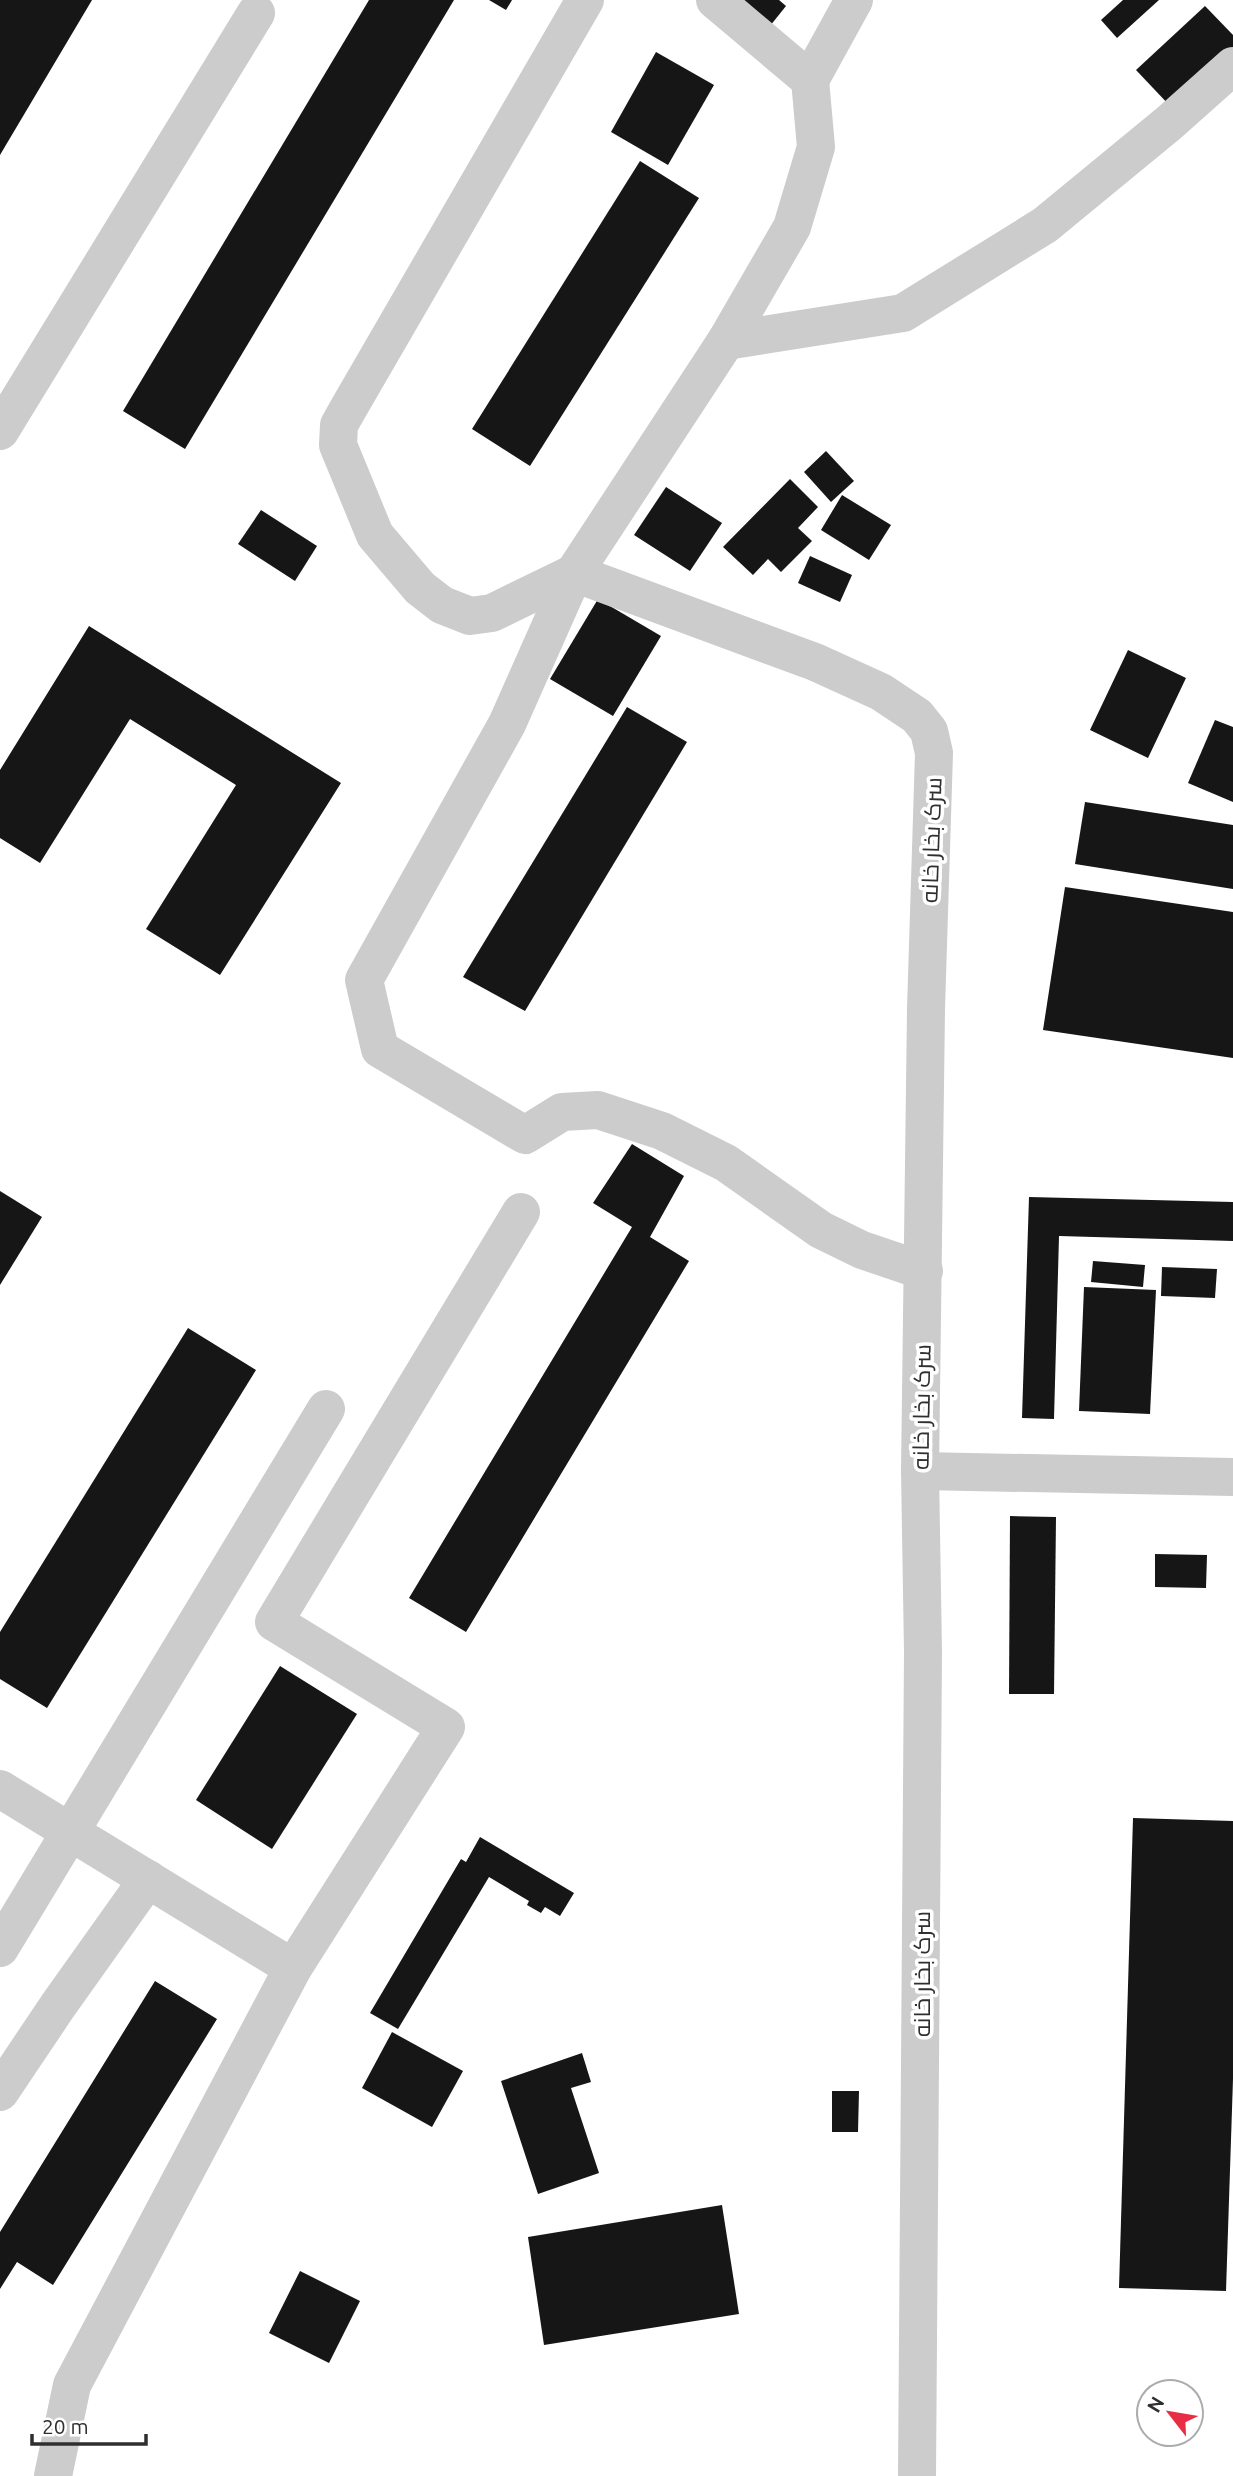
<svg xmlns="http://www.w3.org/2000/svg" width="1233" height="2476" viewBox="0 0 1233 2476" font-family="Ubuntu,Cairo,sans-serif">
  <style>
    .building { fill: #161616 }
    .lines { fill: none; stroke-linecap: round; stroke-linejoin: round }
    .minor { stroke: #ccc; stroke-width: 38 }
    .labels { text-anchor: middle; dominant-baseline: central; stroke-width: 7; stroke-linejoin: round; paint-order: stroke }
    .street-label { font-size: 23px; fill: #2f2f2f; stroke: #fff }
  </style>
  <rect width="100%" height="100%" fill="#fff"/>
  <g class="building">
    <path d="M0 0H92L0 155Z"/>
    <path d="M369 0H454L185 449 123 411Z"/>
    <path d="M489 0H512L506 10Z"/>
    <path d="M740 0H779L786 6 770 26Z"/>
    <path d="M1123 0H1159L1117 38 1101 20Z"/>
    <path d="M1205 6 1233 35V49L1171 107 1136 70Z"/>
    <path d="M656 52 714 85 668 165 611 132Z"/>
    <path d="M640 161 699 198 530 466 472 429Z"/>
    <path d="M826 451 854 481 831 502 804 472Z"/>
    <path d="M790 479 818 507 798 528 812 541 781 572 768 559 753 575 723 547Z"/>
    <path d="M666 487 722 523 690 571 634 535Z"/>
    <path d="M842 495 891 525 869 560 821 530Z"/>
    <path d="M261 510 317 546 295 581 238 544Z"/>
    <path d="M810 556 852 575 840 602 798 583Z"/>
    <path d="M598 599 661 636 613 716 550 679Z"/>
    <path d="M89 626 341 783 220 975 146 929 236 785 130 719 40 863 0 838V770Z"/>
    <path d="M1128 650 1186 678 1148 758 1090 730Z"/>
    <path d="M627 707 687 742 525 1011 463 977Z"/>
    <path d="M1215 720 1233 727V802L1188 783Z"/>
    <path d="M1085 802 1233 825V889L1075 864Z"/>
    <path d="M1065 887 1233 912V1058L1043 1030Z"/>
    <path d="M632 1144 684 1176 650 1237 689 1261 466 1632 409 1598 632 1227 593 1203Z"/>
    <path d="M0 1191 42 1217 0 1285Z"/>
    <path d="M1029 1197 1233 1202V1241L1059 1236 1054 1419 1022 1418Z"/>
    <path d="M1093 1261 1145 1265 1143 1287 1091 1282Z"/>
    <path d="M1162 1267 1217 1269 1215 1298 1161 1296Z"/>
    <path d="M1084 1287 1156 1290 1150 1414 1079 1411Z"/>
    <path d="M188 1328 256 1370 47 1708 0 1679V1632Z"/>
    <path d="M1010 1516 1056 1517 1054 1694H1009Z"/>
    <path d="M1155 1554 1207 1555 1206 1588 1155 1587Z"/>
    <path d="M280 1666 357 1714 272 1849 196 1800Z"/>
    <path d="M1133 1818 1233 1821V2079L1226 2291 1119 2288Z"/>
    <path d="M480 1837 574 1893 560 1916 545 1907 541 1913 527 1905 529 1901 489 1877 398 2029 370 2013 461 1859 466 1862Z"/>
    <path d="M155 1981 217 2019 53 2285 17 2262 0 2289V2232Z"/>
    <path d="M392 2032 463 2071 432 2127 362 2088Z"/>
    <path d="M582 2053 591 2082 571 2088 599 2173 538 2194 501 2081Z"/>
    <path d="M832 2091H859L858 2132H832Z"/>
    <path d="M722 2205 739 2314 544 2345 528 2237Z"/>
    <path d="M300 2271 360 2301 329 2363 269 2333Z"/>
  </g>
  <g class="lines">
    <g class="minor">
      <path d="M585 0 348 409 339 425 338 445 375 535 420 588 442 605 470 616 492 613 574 573 815 662 881 692 917 716 929 731 934 753 926 1009 920 1471 923 1652 917 2476"/>
      <path d="M715 0 810 80 816 147 792 227 726 341 574 573 507 724 364 980 380 1049 525 1135 562 1112 598 1110 662 1131 726 1163 821 1230 862 1250 924 1271"/>
      <path d="M810 80 854 0"/>
      <path d="M726 341 903 313 1045 225 1169 123 1233 66"/>
      <path d="M0 431 256 13"/>
      <path d="M920 1471 1233 1477"/>
      <path d="M0 1789 293 1968"/>
      <path d="M0 1948 326 1409"/>
      <path d="M0 2092 57 2007 148 1879"/>
      <path d="M53 2476 72 2385 293 1968 446 1727 274 1622 521 1212"/>
    </g>
  </g>
  <g class="labels">
    <g class="street-label">
      <text transform="translate(931 840) rotate(-88)">سرک بخار خانه</text>
      <text transform="translate(921 1407) rotate(-89)">سرک بخار خانه</text>
      <text transform="translate(921 1974) rotate(-90)">سرک بخار خانه</text>
    </g>
  </g>
  <g transform="translate(1170 2413) rotate(301)"><circle r="33" fill="#ffffff" stroke="#acacac" stroke-width="2"/>
  <path d="M0-5L12 26L0 18L-12 26Z" fill="#e92d45"/>
  <text y="-10" font-size="19" font-weight="bold" text-anchor="middle" fill="#2f2f2f">N</text>
  </g>
  <path d="M32 2434v10h114v-10" fill="none" stroke="#2f2f2f" stroke-width="3.5"/>
  <text x="42" y="2434" font-size="21" fill="#2f2f2f" stroke="#ffffff" stroke-width="5" paint-order="stroke">20 m</text>
</svg>
